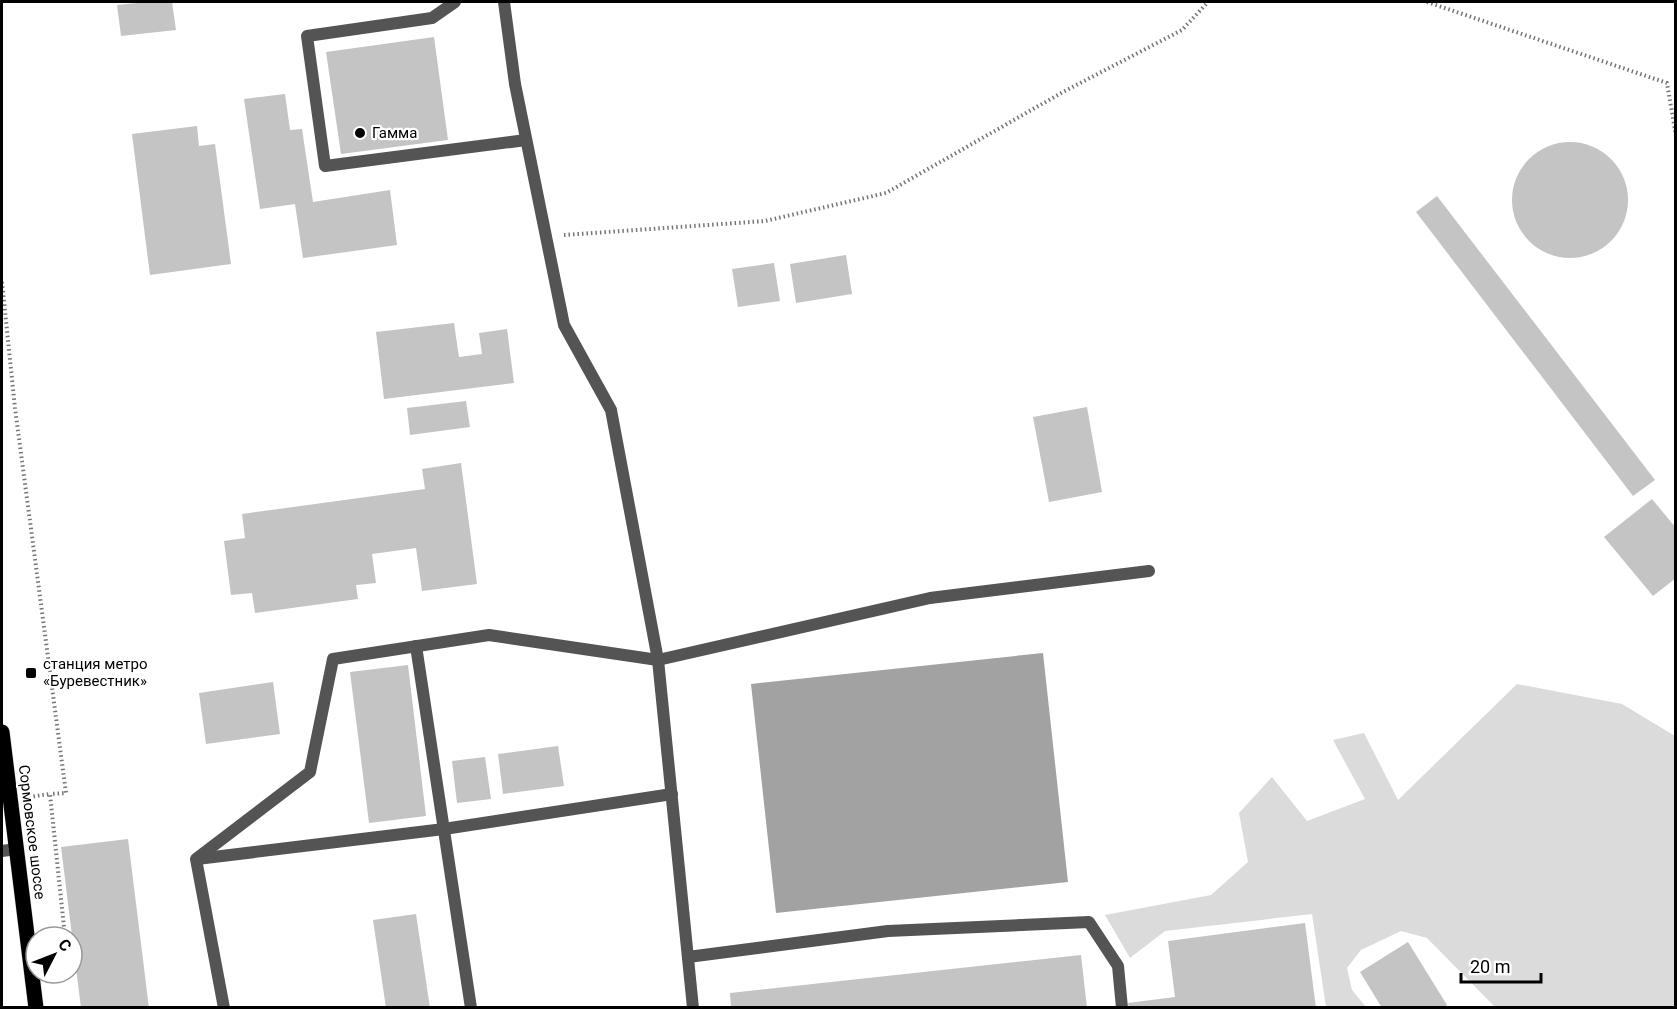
<svg xmlns="http://www.w3.org/2000/svg" width="1677" height="1009" viewBox="0 0 1677 1009" font-family="Roboto,sans-serif">
  <style>
    .green { fill: #dbdbdb }
    .water { fill: #a2a2a2 }
    .building { fill: #c4c4c4 }
    .lines { fill: none; stroke-linecap: round; stroke-linejoin: round }
    .primary-casing { stroke: #dbdbdb; stroke-width: 16 }
    .path { stroke: #767676; stroke-width: 4; stroke-dasharray: 1.5 3; stroke-linecap: butt }
    .lane { stroke: #545454; stroke-width: 12 }
    .street { stroke: #545454; stroke-width: 12 }
    .primary { stroke: #000; stroke-width: 15 }
    .poi-dot { fill: #000; stroke: #fff; stroke-width: 2 }
    .labels { text-anchor: middle; dominant-baseline: central; stroke-width: 4.5; stroke-linejoin: round; paint-order: stroke }
    .poi-label { font-size: 15px; fill: #000; stroke: #fff; text-anchor: start }
    .street-label { font-size: 15px; fill: #000; stroke: #fff }
  </style>
  <rect width="100%" height="100%" fill="#fff"/>
  <path class="green" d="M1517 684 1622 704 1675 736V1007H1495L1427 938 1401 931 1361 950 1347 968 1352 990 1366 1007H1326L1312 914 1165 931 1130 958 1105 915 1211 895 1248 862 1239 813 1272 777 1307 821 1365 799 1333 740 1364 733 1398 800Z"/>
  <path class="water" d="M1043 653 1068 882 776 913 751 684Z"/>
  <g class="building">
    <path d="M146 2H172L176 30 121 36 117 5Z"/>
    <path d="M434 37 448 140 341 154 326 52Z"/>
    <path d="M285 94 290 130 302 129 313 202 390 190 397 245 303 258 295 204 260 209 244 99Z"/>
    <path d="M197 126 199 146 215 144 231 264 150 275 132 134Z"/>
    <circle cx="1570" cy="200" r="58"/>
    <path d="M1437 196 1655 480 1633 496 1416 212Z"/>
    <path d="M846 255 852 294 796 303 790 264Z"/>
    <path d="M774 263 780 301 738 307 732 269Z"/>
    <path d="M454 323 459 357 482 354 479 333 507 329 514 383 384 399 376 332Z"/>
    <path d="M466 401 470 427 410 435 407 408Z"/>
    <path d="M1087 407 1102 492 1049 502 1033 417Z"/>
    <path d="M461 463 477 584 422 591 416 548 372 554 376 583 356 585 358 599 255 613 252 593 231 595 224 541 245 538 242 514 425 489 422 469Z"/>
    <path d="M1652 499 1676 528V578L1653 596 1604 537Z"/>
    <path d="M408 665 426 816 369 823 350 672Z"/>
    <path d="M273 682 280 734 206 744 199 693Z"/>
    <path d="M558 746 564 786 503 794 498 754Z"/>
    <path d="M485 757 491 799 457 803 452 761Z"/>
    <path d="M128 839 149 1008H81L61 847Z"/>
    <path d="M416 914 430 1008H386L373 920Z"/>
    <path d="M1305 923 1316 1008H1129L1128 1003 1175 997 1168 941Z"/>
    <path d="M1408 942 1447 1005 1443 1008H1382L1360 972Z"/>
    <path d="M1081 955 1087 1008H731L730 993Z"/>
  </g>
  <g class="lines">
    <g class="primary-casing">
      <path id="primary" d="M2 732 36 1008"/>
    </g>
    <g class="path">
      <path d="M1427 2 1667 83 1676 136"/>
      <path d="M564 235 765 221 886 193 1063 92 1182 30 1208 2"/>
      <path d="M2 282 15 408 66 793 50 794"/>
      <path d="M29 797 50 794 65 937"/>
    </g>
    <g class="lane">
      <path d="M455 2 432 18 307 36 325 166 526 140"/>
      <path d="M416 646 471 1008"/>
      <path d="M2 851 16 849"/>
      <path d="M197 859 444 829 672 794"/>
      <path d="M688 957 888 931 1089 922 1118 966 1122 1008"/>
      <path d="M224 1008 196 859 310 772 333 659 489 635 658 660 930 598 1149 571"/>
    </g>
    <path class="street" d="M504 2 515 84 564 325 611 410 658 660 693 1008"/>
    <use href="#primary" class="primary"/>
  </g>
  <g class="poi-dot">
    <circle cx="360" cy="133" r="6"/>
    <rect x="25" y="667" width="12" height="12" rx="3"/>
  </g>
  <g class="labels">
    <g class="poi-label">
      <text x="372" y="133">Гамма</text>
      <text x="43" y="664">станция метро<tspan x="43" dy="17">«Буревестник»</tspan></text>
    </g>
    <g class="street-label">
      <text transform="translate(32 832) rotate(83)">Сормовское шоссе</text>
    </g>
  </g>
  <rect width="1677" height="1009" fill="none" stroke="#000000" stroke-width="6"/>
  <g transform="translate(54 955) rotate(48)"><circle r="28" fill="#ffffff" stroke="#999999" stroke-width="1.5"/>
  <path d="M0-4.5L10 22L0 15L-10 22Z" fill="#000000"/>
  <text y="-9" font-size="16" font-weight="bold" text-anchor="middle" fill="#000000">С</text>
  </g>
  <path d="M1461 973v9h80v-9" fill="none" stroke="#000000" stroke-width="3"/>
  <text x="1470" y="973" font-size="18" fill="#000000" stroke="#ffffff" stroke-width="4.5" paint-order="stroke">20 m</text>
</svg>
